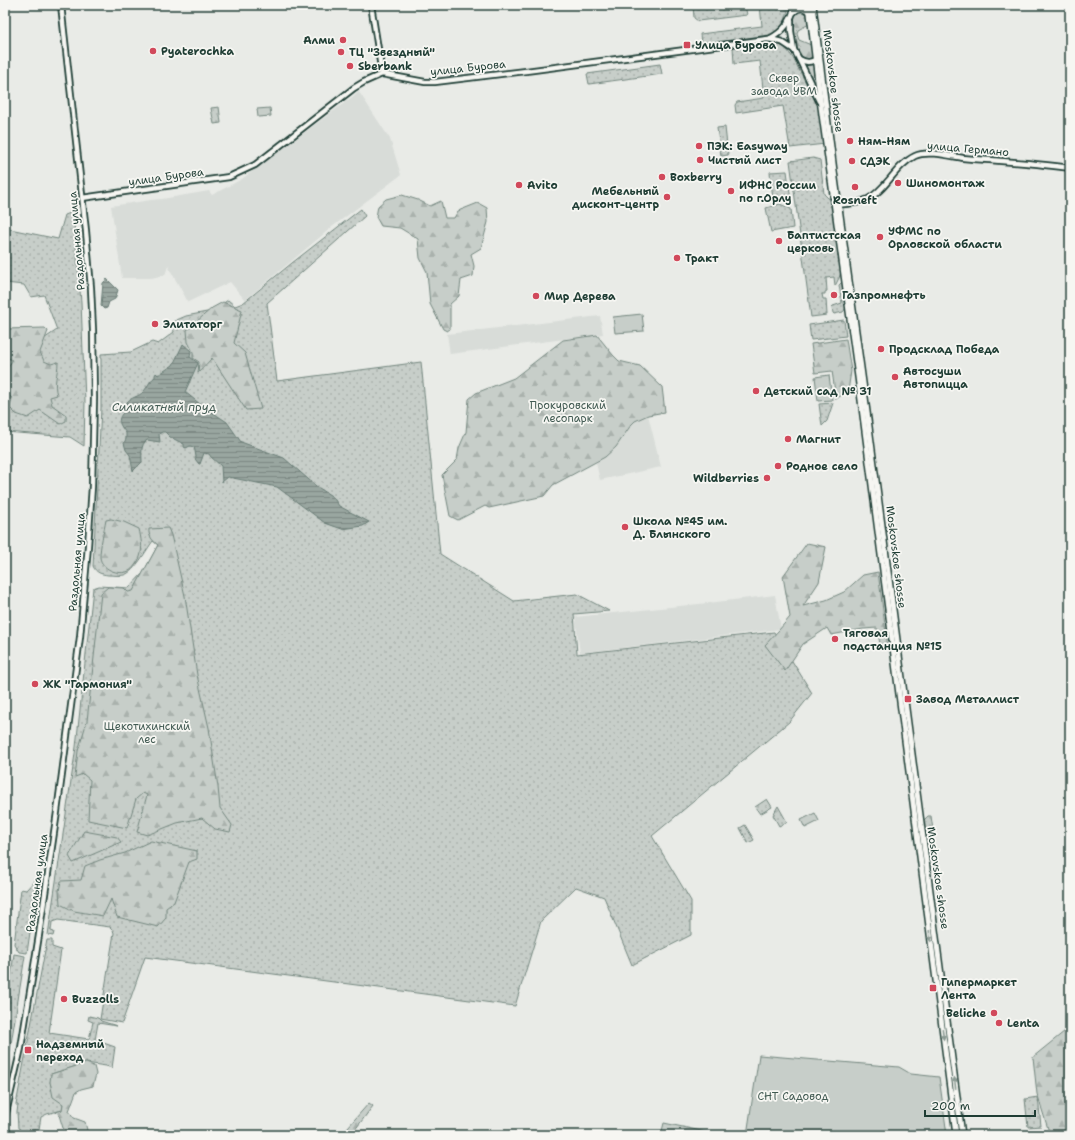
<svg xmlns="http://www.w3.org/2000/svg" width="1075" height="1140" viewBox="0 0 1075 1140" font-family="'Shantell Sans',sans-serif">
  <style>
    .built { fill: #d8dcd8 }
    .grass { fill: url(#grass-dots); stroke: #73867e }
    .forest { fill: url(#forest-firs); stroke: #73867e }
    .garden { fill: #c7cec9; stroke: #73867e }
    .water { fill: url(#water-rules); stroke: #687c75 }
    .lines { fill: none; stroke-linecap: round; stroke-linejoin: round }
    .secondary-casing { stroke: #1f3d34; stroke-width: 8 }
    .primary-casing { stroke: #1f3d34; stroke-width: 8 }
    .secondary { stroke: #f6f6f2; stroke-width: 4.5 }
    .primary { stroke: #f6f6f2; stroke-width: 5 }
    .oneway { fill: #8a9a93 }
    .poi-dot { fill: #d1495b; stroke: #f6f6f2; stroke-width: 1.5 }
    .labels { text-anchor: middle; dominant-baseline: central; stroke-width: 3.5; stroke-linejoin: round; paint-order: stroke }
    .poi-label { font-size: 11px; font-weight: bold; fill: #1f3d34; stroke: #f6f6f2; text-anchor: start }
    .street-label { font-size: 11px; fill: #1f3d34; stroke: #f6f6f2 }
    .park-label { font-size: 11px; fill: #415a52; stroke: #f6f6f2 }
    .water-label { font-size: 12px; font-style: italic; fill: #445c54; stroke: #f6f6f2 }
  </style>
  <defs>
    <pattern id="grass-dots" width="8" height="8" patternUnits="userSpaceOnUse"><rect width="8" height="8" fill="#c7cec9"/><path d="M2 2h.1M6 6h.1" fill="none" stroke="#aab2ad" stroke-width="1.8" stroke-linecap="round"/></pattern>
    <pattern id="forest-firs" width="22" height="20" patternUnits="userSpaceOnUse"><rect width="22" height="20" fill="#c7cec9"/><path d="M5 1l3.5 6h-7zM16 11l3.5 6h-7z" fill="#aab2ad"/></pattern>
    <pattern id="water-rules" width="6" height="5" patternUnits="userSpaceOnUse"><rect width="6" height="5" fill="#99a6a0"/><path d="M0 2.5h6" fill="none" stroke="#7c8883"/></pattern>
  </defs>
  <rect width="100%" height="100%" fill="#e9ebe7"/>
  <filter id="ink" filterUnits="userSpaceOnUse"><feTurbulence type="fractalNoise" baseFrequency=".025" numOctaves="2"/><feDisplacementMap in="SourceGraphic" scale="8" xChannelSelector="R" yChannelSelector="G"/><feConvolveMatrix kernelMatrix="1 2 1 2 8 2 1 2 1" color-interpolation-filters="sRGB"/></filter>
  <g filter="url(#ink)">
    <g class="built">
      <path d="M359 92 390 139 401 175 332 227 245 300 230 282 188 302 168 266 165 275 151 278H122L111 206 151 200 162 199 209 191 212 195 242 179Z"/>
      <path d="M600 316 603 334 450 354 447 334Z"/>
      <path d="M648 415 661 467 600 480 596 463 605 457 616 447 631 425 635 421Z"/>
      <path d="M775 595 781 629 580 653 575 617 708 603Z"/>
    </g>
    <g class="grass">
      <path d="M693 5H745L747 15 698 21 694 18Z"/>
      <path d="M760 5H789C786 20 784 28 769 35L701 44 700 34 762 26Z"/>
      <path d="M767 43H774L785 47 793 58 819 108 825 144 790 148 783 106 736 113 735 105 737 102 764 98 760 61 734 64 733 47Z"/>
      <path d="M660 64 662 74 589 84 587 74Z"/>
      <path d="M219 107 221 123 214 124 211 108Z"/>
      <path d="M725 127 728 155 721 156 717 128Z"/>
      <path d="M813 158 820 160 824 194 828 198 832 199 842 269 839 278 835 286 834 277 826 278 827 291 825 292V294H822L823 299H826L827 315 811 317 790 161Z"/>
      <path d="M787 171 791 201 775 200 773 199 770 172Z"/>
      <path d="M780 204 791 209 793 228 771 232 766 208Z"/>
      <path d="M361 209 365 216 267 303 277 381 421 362 440 554 514 601 577 594 609 611 574 614 577 654 774 632 812 693 789 722 652 836 691 901V935L632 965 604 897 576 887 541 921 515 1006 145 957 122 1023 100 1019 114 933 113 930 110 927 58 920 52 922 51 931 54 932 53 936 48 935 76 747 93 588 99 586 129 588 143 573 158 545 153 541C146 550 135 572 124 575 119 576 113 575 108 575 101 574 96 573 93 566L101 408V354L131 352 152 342 158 344 174 332 172 322 186 316 212 311 228 300 235 306 243 303 292 263Z"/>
      <path d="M73 212 81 302 85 401 84 446 70 437 5 432V371L14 359 57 330 44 295 31 297 24 285 5 283V228L58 239 65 215Z"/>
      <path d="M843 281 846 308 843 312 834 314 833 313 832 307 833 306 842 303 839 285Z"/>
      <path d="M844 320 846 336 811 340 809 325Z"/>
      <path d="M833 403 827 421 822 426 819 404Z"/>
      <path d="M767 799 772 807 760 814 755 807Z"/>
      <path d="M778 806 787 822 779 826 773 815Z"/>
      <path d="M928 816H931L934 837 932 840 927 847 926 846 923 821Z"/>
      <path d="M745 825 754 840 748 843 740 828Z"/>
      <path d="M38 877 27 953 19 952 14 944 21 889 26 890Z"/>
      <path d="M47 940H52V947L61 950 49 1033 89 1039 93 1022 88 1020 89 1016 98 1018 101 1021 117 1026 98 1023 95 1040 115 1047 112 1068 106 1066 86 1063 51 1074 63 1104 62 1110 47 1114 41 1117 39 1129 63 1135H18L20 1129 18 1128 17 1112 18 1105H16Z"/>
      <path d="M14 954 25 956 7 1069 5 1075V1013Z"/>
      <path d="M1038 1097 1041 1126 1028 1127 1025 1099Z"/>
    </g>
    <g class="forest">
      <path d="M801 10C808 12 808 17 809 24L798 30 797 34 799 40 811 45 813 55 811 59C795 64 791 30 793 19 794 15 797 12 801 10Z"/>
      <path d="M803 62 810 65 814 63 816 89Z"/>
      <path d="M402 195 418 200 430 206 441 201 445 218H454L458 211 478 203 487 208 488 222 481 248 471 254 474 266 473 276 461 280 459 296 450 304V329L447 331 443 329 430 304 427 272 420 258 418 239 400 228 381 226 376 217 378 206 386 199Z"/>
      <path d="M223 302 242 310 234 343 245 353 261 409 246 410 212 358 198 373 199 362 193 358V352L188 342 187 330 212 308Z"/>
      <path d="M45 328 48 331 40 352 44 361 51 364 58 362C58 375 53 382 57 395L50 397 52 405 66 415V421L60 424 40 410 28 418 16 414 10 408 12 398 5 393V371L12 361 11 359 5 358V329Z"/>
      <path d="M597 335 613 355 619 361 640 366 662 387 665 412 648 415 635 421 631 425 616 447 605 457 553 485 544 496 489 508 485 506 458 520 450 516 442 475 457 460 459 448 466 432 469 399 476 393 514 378 563 340Z"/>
      <path d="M846 339 851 371 848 391 836 399 832 371 815 373 811 344Z"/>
      <path d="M111 519 124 522 139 529C141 538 143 548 140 557 138 562 133 569 129 571 118 576 101 569 100 557 100 546 104 531 106 520Z"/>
      <path d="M168 528 171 535 185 596 197 675 209 728 218 787 220 808 232 825 230 832 215 829 202 818 177 823 147 835 137 832 147 795 143 793 136 799 127 828 88 820 90 780 83 774 75 777 78 751 87 721 101 593 108 587 124 588 128 592 133 591 158 545C153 541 148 536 149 529Z"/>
      <path d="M807 543 826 547 819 582 803 606 826 600 844 592 863 575 878 572 888 649H881L877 628 863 629 831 635 827 628 803 644 785 671 765 645 779 630 790 617 783 576Z"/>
      <path d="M84 831 117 837 121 842 73 863 69 856Z"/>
      <path d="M151 841 197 851V859L189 862 174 902 166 908V918L158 927 117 917 111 899 103 916 74 911 60 904 59 891 61 881 81 880 85 866 100 860 125 853Z"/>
      <path d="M1070 1027V1135H1050L1037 1094 1033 1057Z"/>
      <path d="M86 1063 94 1066 96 1074 93 1086 81 1089 76 1092 69 1111 74 1118 85 1122 87 1130 85 1135H71L63 1128 59 1115 56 1112 62 1110 63 1104 53 1097 50 1082 51 1074Z"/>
      <path d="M369 1103 373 1106 351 1135H341Z"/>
    </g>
    <g class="garden">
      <path d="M270 108 271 116 258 117 257 109Z"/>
      <path d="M642 314 644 331 615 333 613 317Z"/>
      <path d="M829 375 832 400 818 401 815 377Z"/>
      <path d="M815 813 819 821 805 828 801 820Z"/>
      <path d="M759 1055 899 1067 911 1074 939 1077 947 1135H747Z"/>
      <path d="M664 1123 720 1135H661Z"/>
    </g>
    <g class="water">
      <path d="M107 279 118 290 115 299 109 302 107 308 104 309 101 306 103 283Z"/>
      <path d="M183 344 191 351 190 357 198 363 185 392 200 404 227 422 241 442 284 458 316 486 333 497 339 506 369 522 363 526 342 529 325 523 277 487 228 477 222 482 221 466 211 457 209 454 204 453 200 464H199L195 459 196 457 195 451 194 447 190 446 186 448 184 447V444L170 437 165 432H162L159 434 160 442 147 440C140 445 142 454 142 462L133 471 130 455 126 450 124 443 126 439V433C119 424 116 419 125 411 126 408 126 404 127 402 130 398 140 396 143 392 149 386 148 382 155 377V375L156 373 158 375 173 365Z"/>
    </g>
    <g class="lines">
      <g class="secondary-casing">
        <g id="secondary">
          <path d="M371 5 382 74"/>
          <path d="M794 12C799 6 805 8 811 12"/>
          <path d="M791 20V31L794 50"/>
          <path d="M769 39C784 32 792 20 795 5"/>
          <path d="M799 59C806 63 811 63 818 58"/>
          <path d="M82 198 229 177 255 165 354 88 364 82 382 74 425 82H435L526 71 768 39 774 40 782 42 794 50 799 59 819 101"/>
          <path d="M835 205C846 204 858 204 868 199 885 191 896 165 915 156 927 150 950 156 963 158 999 161 1035 163 1070 168"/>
          <path d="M5 1117 21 1048 39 935 57 812 80 637 88 546 92 486 94 398 93 330 91 288 86 231 61 5"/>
        </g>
      </g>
      <g class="primary-casing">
        <g id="primary">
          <path d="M809 5 821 107 858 377 956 1135"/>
          <path d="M813 5 834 171 868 419 962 1135"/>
        </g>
      </g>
      <use href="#secondary" class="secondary"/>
      <use href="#primary" class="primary"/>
    </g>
    <defs><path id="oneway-solid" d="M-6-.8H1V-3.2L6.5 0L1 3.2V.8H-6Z"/></defs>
    <g class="oneway">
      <use href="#oneway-solid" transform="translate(930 936) rotate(82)"/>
      <use href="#oneway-solid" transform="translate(943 1034) rotate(83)"/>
      <use href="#oneway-solid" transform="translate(955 1083) rotate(-97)"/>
    </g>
  </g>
  <g class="poi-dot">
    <circle cx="343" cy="40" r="4"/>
    <rect x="683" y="41" width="8" height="8" rx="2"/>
    <circle cx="153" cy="51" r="4"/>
    <circle cx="341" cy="52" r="4"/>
    <circle cx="350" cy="66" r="4"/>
    <circle cx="850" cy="141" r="4"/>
    <circle cx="699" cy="146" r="4"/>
    <circle cx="700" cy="160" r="4"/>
    <circle cx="852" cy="161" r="4"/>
    <circle cx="662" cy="177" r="4"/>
    <circle cx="898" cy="183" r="4"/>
    <circle cx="519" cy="185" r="4"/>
    <circle cx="855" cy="187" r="4"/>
    <circle cx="731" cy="191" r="4"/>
    <circle cx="667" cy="197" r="4"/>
    <circle cx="880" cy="237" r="4"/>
    <circle cx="779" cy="241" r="4"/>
    <circle cx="677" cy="258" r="4"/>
    <circle cx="834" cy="295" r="4"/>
    <circle cx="536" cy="296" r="4"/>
    <circle cx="155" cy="324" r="4"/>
    <circle cx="881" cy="349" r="4"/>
    <circle cx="895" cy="377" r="4"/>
    <circle cx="756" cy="391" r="4"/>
    <circle cx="788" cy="439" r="4"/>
    <circle cx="778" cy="466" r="4"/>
    <circle cx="767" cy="478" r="4"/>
    <circle cx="625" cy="527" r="4"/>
    <circle cx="835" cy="639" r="4"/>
    <circle cx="35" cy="684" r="4"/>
    <rect x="904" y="695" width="8" height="8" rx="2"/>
    <rect x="929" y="984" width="8" height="8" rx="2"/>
    <circle cx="64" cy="999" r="4"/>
    <circle cx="994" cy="1013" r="4"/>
    <circle cx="999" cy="1023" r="4"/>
    <rect x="24" y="1046" width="8" height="8" rx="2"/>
  </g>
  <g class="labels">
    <g class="poi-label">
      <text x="335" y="40" text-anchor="end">Алми</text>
      <text x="695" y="45">Улица Бурова</text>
      <text x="161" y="51">Pyaterochka</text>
      <text x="349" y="52">ТЦ "Звездный"</text>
      <text x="358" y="66">Sberbank</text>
      <text x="858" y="141">Ням-Ням</text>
      <text x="707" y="146">ПЭК: Easyway</text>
      <text x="708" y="160">Чистый лист</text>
      <text x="860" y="161">СДЭК</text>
      <text x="670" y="177">Boxberry</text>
      <text x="906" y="183">Шиномонтаж</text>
      <text x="527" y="185">Avito</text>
      <text x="739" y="185">ИФНС России<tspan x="739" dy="13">по г.Орлу</tspan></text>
      <text x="659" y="191" text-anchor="end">Мебельный<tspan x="659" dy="13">дисконт-центр</tspan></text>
      <text x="855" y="200" text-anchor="middle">Rosneft</text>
      <text x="888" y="231">УФМС по<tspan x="888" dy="13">Орловской области</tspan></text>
      <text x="787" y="235">Баптистская<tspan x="787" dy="13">церковь</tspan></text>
      <text x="685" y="258">Тракт</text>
      <text x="842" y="295">Газпромнефть</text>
      <text x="544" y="296">Мир Дерева</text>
      <text x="163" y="324">Элитаторг</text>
      <text x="889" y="349">Продсклад Победа</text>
      <text x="903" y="371">Автосуши<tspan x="903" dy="13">Автопицца</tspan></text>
      <text x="764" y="391">Детский сад № 31</text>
      <text x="796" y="439">Магнит</text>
      <text x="786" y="466">Родное село</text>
      <text x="759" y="478" text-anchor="end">Wildberries</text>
      <text x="633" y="521">Школа №45 им.<tspan x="633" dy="13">Д. Блынского</tspan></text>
      <text x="843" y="633">Тяговая<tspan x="843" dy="13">подстанция №15</tspan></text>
      <text x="43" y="684">ЖК "Гармония"</text>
      <text x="916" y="699">Завод Металлист</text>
      <text x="941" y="982">Гипермаркет<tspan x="941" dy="13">Лента</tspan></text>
      <text x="72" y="999">Buzzolls</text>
      <text x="986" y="1013" text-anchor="end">Beliche</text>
      <text x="1007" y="1023">Lenta</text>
      <text x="36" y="1044">Надземный<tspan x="36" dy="13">переход</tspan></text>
    </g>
    <g class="street-label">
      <text transform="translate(468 68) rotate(-6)">улица Бурова</text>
      <text transform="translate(833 81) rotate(83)">Moskovskoe shosse</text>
      <text transform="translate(968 149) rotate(5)">улица Германо</text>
      <text transform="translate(166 177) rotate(-8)">улица Бурова</text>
      <text transform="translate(77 241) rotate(-95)">Раздольная улица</text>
      <text transform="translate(896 557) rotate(83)">Moskovskoe shosse</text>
      <text transform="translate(77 562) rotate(-85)">Раздольная улица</text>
      <text transform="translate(938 878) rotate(82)">Moskovskoe shosse</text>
      <text transform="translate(37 883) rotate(-82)">Раздольная улица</text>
    </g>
    <g class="park-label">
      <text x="784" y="78">Сквер<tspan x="784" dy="13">завода УВМ</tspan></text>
      <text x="568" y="405">Прокуровский<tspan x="568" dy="13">лесопарк</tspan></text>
      <text x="147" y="726">Щекотихинский<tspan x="147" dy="13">лес</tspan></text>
      <text x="793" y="1096">СНТ Садовод</text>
    </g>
    <g class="water-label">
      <text x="164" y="407">Силикатный пруд</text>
    </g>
  </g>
  <rect width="1075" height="1140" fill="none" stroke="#f6f6f2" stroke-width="20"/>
  <rect x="10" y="10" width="1055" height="1120" fill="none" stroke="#1f3d34" stroke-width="1.5" filter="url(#ink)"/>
  <path d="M925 1110v6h110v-6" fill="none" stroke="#1f3d34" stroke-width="2"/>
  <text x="931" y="1110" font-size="12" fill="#1f3d34" stroke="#f6f6f2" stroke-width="3" paint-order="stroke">200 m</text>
</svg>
